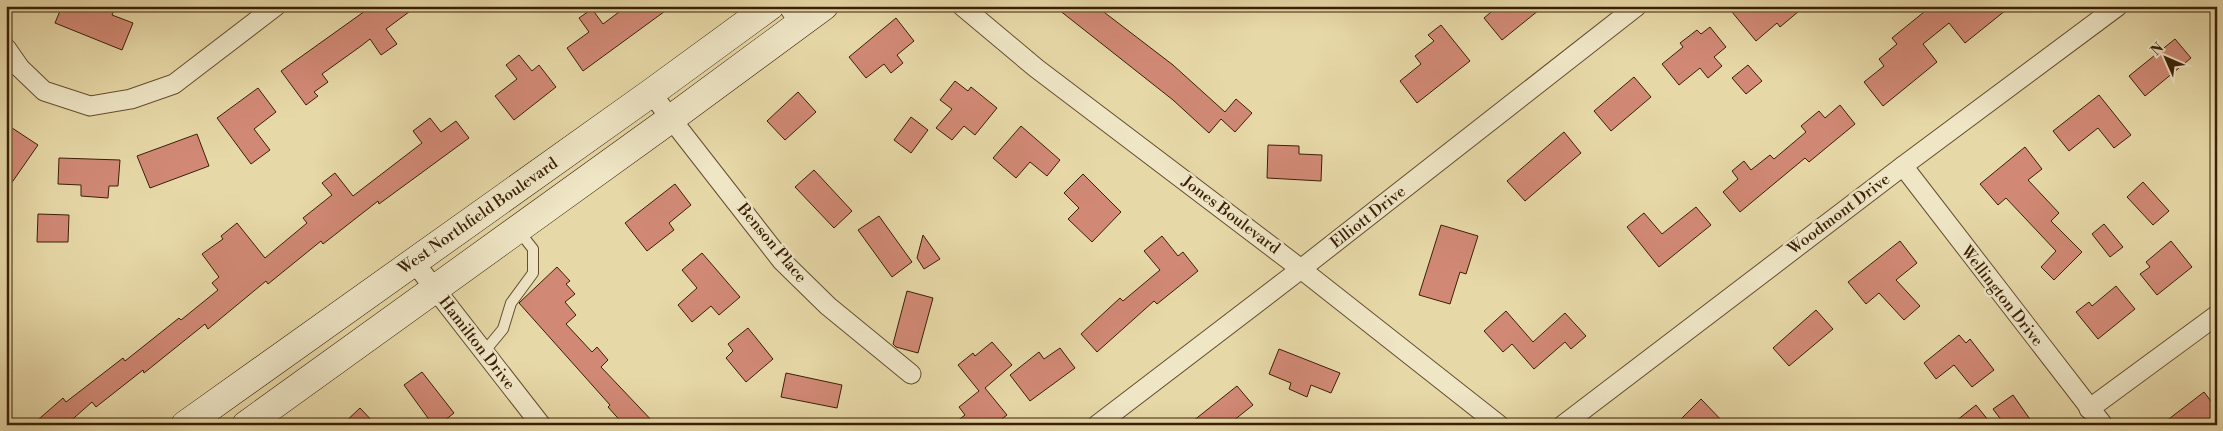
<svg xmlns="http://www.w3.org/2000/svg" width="2223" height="431" viewBox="0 0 2223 431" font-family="'Libre Bodoni',serif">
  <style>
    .building { fill: #d18975; stroke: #3a2007 }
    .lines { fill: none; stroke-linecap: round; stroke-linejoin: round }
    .lane-casing { stroke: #654e2f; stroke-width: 12 }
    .street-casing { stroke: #654e2f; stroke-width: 21 }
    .secondary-casing { stroke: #3a2007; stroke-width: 29 }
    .lane { stroke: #efe6c6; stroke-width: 10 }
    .street { stroke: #efe6c6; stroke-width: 19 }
    .secondary { stroke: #efe6c6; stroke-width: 28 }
    .labels { text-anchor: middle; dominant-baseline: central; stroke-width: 5; stroke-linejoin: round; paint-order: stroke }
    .street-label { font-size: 16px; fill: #3a2007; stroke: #efe6c6 }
  </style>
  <rect width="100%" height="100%" fill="#e7d8a7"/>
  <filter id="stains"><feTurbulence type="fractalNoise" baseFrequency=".004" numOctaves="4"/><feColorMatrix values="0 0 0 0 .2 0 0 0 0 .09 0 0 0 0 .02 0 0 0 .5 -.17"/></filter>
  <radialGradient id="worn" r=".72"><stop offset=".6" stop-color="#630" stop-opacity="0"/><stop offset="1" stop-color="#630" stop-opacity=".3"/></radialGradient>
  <g class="building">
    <path d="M62 6H85L99 12 101 6H116L112 15 133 23 122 50 55 23Z"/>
    <path d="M372 6H417L386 29 397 44 381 55 370 39 361 46 322 74 328 82 314 92 318 96 306 105 281 71Z"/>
    <path d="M627 6H672L583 71 567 48 589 32 579 18 592 9 603 24Z"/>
    <path d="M1054 6H1096L1173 65 1225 112 1236 99 1252 113 1235 132 1221 119 1209 133 1173 100Z"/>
    <path d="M1498 6H1544L1502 40 1484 18Z"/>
    <path d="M1727 6H1805L1780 27 1777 23 1756 41Z"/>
    <path d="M1919 6H2011L1965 43 1949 23 1923 44 1937 62 1883 106 1864 82 1884 66 1879 59 1897 44 1892 38 1924 12Z"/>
    <path d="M896 18 914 41 897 55 903 63 891 73 884 64 866 78 849 57Z"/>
    <path d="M1441 25 1470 61 1417 103 1400 81 1421 64 1415 56 1434 41 1428 35Z"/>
    <path d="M1710 27 1726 47 1714 57 1722 66 1708 78 1700 68 1679 85 1662 64 1683 47 1680 43 1697 30 1701 34Z"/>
    <path d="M2175 39 2191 58 2145 96 2129 76Z"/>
    <path d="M519 55 532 71 539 65 556 87 514 120 495 96 517 79 506 65Z"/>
    <path d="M1748 65 1762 81 1746 94 1732 78Z"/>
    <path d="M1634 77 1651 97 1611 131 1594 111Z"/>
    <path d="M955 81 968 91 971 87 997 108 975 135 964 126 952 140 936 128 952 109 940 100Z"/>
    <path d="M258 88 276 112 254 129 270 150 251 164 217 118Z"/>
    <path d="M798 92 816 112 785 140 767 121Z"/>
    <path d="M2099 95 2131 135 2114 148 2098 128 2069 151 2053 131Z"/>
    <path d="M1840 105 1855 124 1809 162 1805 158 1740 212 1723 192 1738 179 1732 171 1744 161 1751 170 1770 155 1774 159 1806 132 1801 126 1819 111 1825 118Z"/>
    <path d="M911 117 928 130 911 153 894 140Z"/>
    <path d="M430 118 441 132 456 121 469 138 379 204 378 201 323 244 321 241 268 284 266 281 208 329 205 324 144 373 143 370 96 407 92 402 66 425H32L63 398 66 402 123 358 125 361 179 318 181 320 218 290 212 283 219 277 202 254 223 239 221 236 237 223 265 258 307 223 303 218 332 195 322 183 335 173 353 196 422 143 413 131Z"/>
    <path d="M6 124 38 145 6 191Z"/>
    <path d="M1021 126 1060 160 1047 176 1030 162 1016 178 993 158Z"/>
    <path d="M1564 132 1581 153 1525 201 1507 181Z"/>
    <path d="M197 134 209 166 150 188 137 156Z"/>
    <path d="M1268 145 1299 146V154L1322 155 1321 181 1267 178Z"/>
    <path d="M2025 147 2042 169 2028 180 2059 213 2051 221 2082 252 2054 280 2041 267 2056 251 2006 198 1998 205 1980 184Z"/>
    <path d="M59 158 120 160 118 186H109L108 198 81 196V185L58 184Z"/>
    <path d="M814 170 852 211 834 228 795 187Z"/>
    <path d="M1083 174 1121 212 1092 242 1068 219 1079 208 1064 193Z"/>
    <path d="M2143 182 2169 211 2153 225 2127 197Z"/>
    <path d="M675 184 691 205 669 223 674 230 647 251 625 223Z"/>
    <path d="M1696 207 1711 225 1659 267 1627 227 1644 213 1662 234Z"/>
    <path d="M38 214 69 215 68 242H37Z"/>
    <path d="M879 216 912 262 892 277 858 230Z"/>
    <path d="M2104 224 2123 247 2110 257 2092 234Z"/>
    <path d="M1441 225 1478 236 1466 274 1460 272 1450 304 1419 295Z"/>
    <path d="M923 235 940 259 924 269 917 258Z"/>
    <path d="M1162 236 1178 256 1183 252 1198 271 1157 304 1154 301 1097 352 1081 334 1120 298 1123 301 1160 270 1144 251Z"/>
    <path d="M1900 241 1917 263 1896 280 1920 306 1904 320 1879 293 1866 304 1848 282Z"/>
    <path d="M2171 241 2192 267 2157 295 2140 274 2150 267 2146 262Z"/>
    <path d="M702 253 740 297 719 315 711 306 692 322 678 305 697 288 682 270Z"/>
    <path d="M557 267 570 281 566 284 575 294 565 302 576 315 566 324 592 352 597 347 608 360 601 367 656 425H624L608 407 610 405 519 303Z"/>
    <path d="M2116 286 2135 309 2098 339 2076 312 2089 302 2092 306Z"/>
    <path d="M907 291 933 298 918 353 896 347 893 344Z"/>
    <path d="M1816 310 1833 329 1789 366 1773 348Z"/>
    <path d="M1506 311 1533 342 1565 313 1586 336 1571 349 1565 342 1534 369 1512 344 1503 352 1484 331Z"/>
    <path d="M748 328 773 359 746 382 726 358 733 351 728 344Z"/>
    <path d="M1959 335 1966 343 1970 339 1994 370 1972 387 1954 365 1936 379 1924 363Z"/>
    <path d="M992 342 1012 365 985 388 1007 415 994 425H952L965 415 959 407 979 391 958 365 973 353 975 356Z"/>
    <path d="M1060 348 1075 368 1030 401 1010 375 1039 352 1044 359Z"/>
    <path d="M1279 349 1340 373 1331 393 1311 385 1307 397 1289 389 1291 383 1269 374Z"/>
    <path d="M422 372 454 413 439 425H433L404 385Z"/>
    <path d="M786 373 842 385 837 408 781 397Z"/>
    <path d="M1237 386 1253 405 1228 425H1188Z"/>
    <path d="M2204 392 2217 409V414L2203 425H2161Z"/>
    <path d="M2013 395 2034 425H2005L1993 409Z"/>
    <path d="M1701 399 1726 425H1675Z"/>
    <path d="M1976 405 1992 425H1951Z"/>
    <path d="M360 408 376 425H342Z"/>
  </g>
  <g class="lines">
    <g class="lane-casing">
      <path id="lane" d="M484 352 503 329 511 303 533 273V249L518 230"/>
    </g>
    <g class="street-casing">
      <g id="street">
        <path d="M788 6 800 24"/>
        <path d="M962 6 1036 68 1301 269 1499 425"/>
        <path d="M6 48 20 68 44 91 90 106 131 99 174 84 276 6"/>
        <path d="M651 93 782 261 828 306 911 374"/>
        <path d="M1903 166 2103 425"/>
        <path d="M414 262 541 425"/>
        <path d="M2089 409 2217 315"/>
        <path d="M1097 425 1301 269 1637 6"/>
        <path d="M1563 425 1903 166 2118 6"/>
      </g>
    </g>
    <g class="secondary-casing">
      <g id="secondary">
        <path d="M185 425 651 93 770 6"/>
        <path d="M246 425 672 118 824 6"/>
      </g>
    </g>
    <use href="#lane" class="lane"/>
    <use href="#street" class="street"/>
    <use href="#secondary" class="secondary"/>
  </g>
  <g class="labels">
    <g class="street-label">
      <text transform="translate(1839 214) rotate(-37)">Woodmont Drive</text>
      <text transform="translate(1231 215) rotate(37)">Jones Boulevard</text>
      <text transform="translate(478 216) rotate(-35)">West Northfield Boulevard</text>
      <text transform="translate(1368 217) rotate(-38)">Elliott Drive</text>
      <text transform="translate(772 243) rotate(50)">Benson Place</text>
      <text transform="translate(2002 296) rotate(52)">Wellington Drive</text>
      <text transform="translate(477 343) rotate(52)">Hamilton Drive</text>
    </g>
  </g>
  <rect width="2223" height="431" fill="none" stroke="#e7d8a7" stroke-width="25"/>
  <rect x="8" y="8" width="2208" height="416" fill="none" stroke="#3a2007" stroke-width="2.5"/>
  <rect x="12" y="12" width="2198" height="406" fill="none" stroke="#3a2007"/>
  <g transform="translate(2166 58) rotate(315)" stroke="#efe6c6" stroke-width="4" paint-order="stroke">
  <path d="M0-4L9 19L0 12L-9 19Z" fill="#3a2007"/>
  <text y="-8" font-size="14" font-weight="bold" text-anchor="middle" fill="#3a2007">N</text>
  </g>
  <rect width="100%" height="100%" filter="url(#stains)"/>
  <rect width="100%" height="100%" fill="url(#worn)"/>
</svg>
